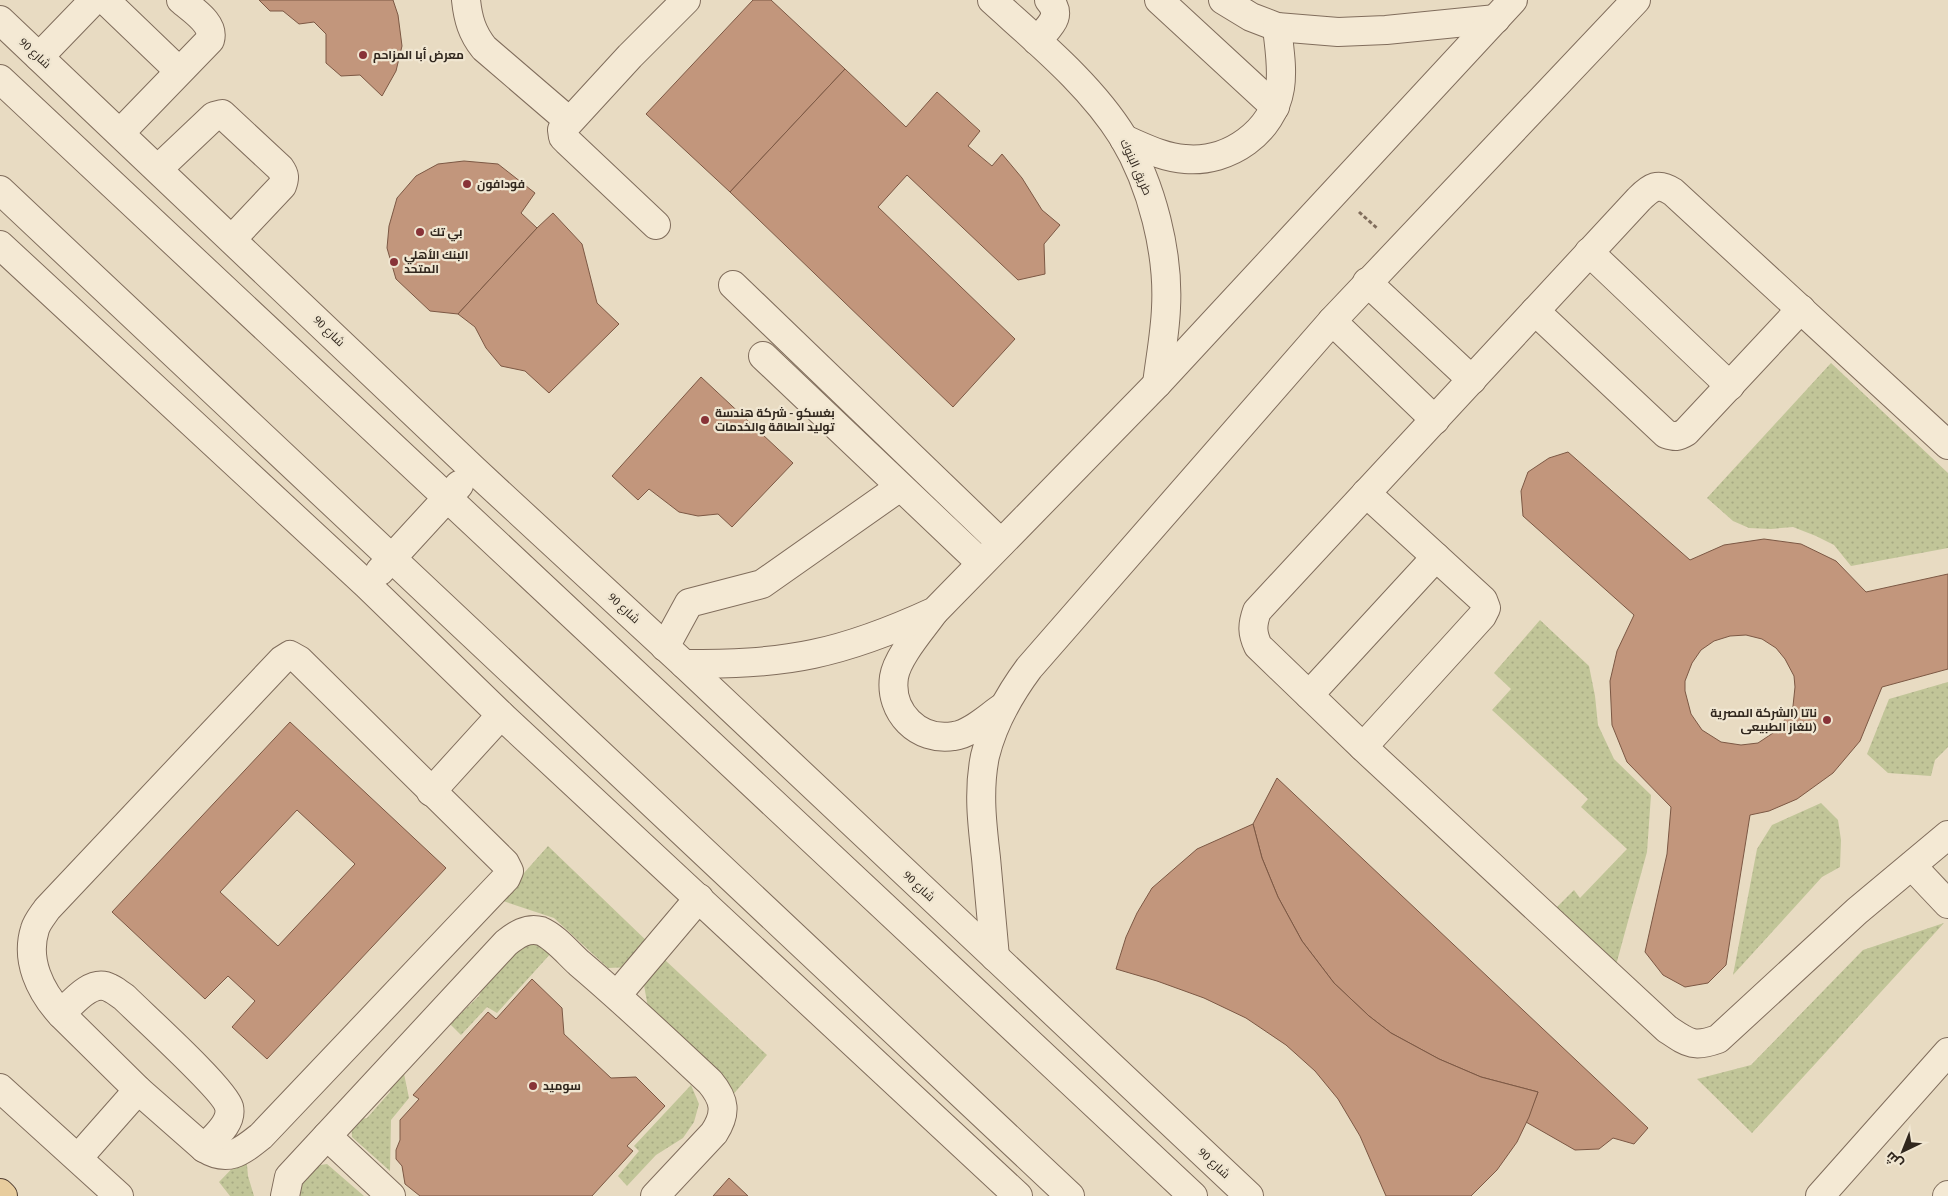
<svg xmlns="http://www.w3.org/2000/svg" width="1948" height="1196" viewBox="0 0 1948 1196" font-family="'Source Serif 4',Cairo,serif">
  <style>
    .garden { fill: url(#garden-dots) }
    .building { fill: #c2967c; stroke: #7c5844; fill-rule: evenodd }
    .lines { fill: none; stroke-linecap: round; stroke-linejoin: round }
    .minor-casing { stroke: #806d5c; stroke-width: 30 }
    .major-casing { stroke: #4e3c2f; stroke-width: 30 }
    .path { stroke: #806d5c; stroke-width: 3; stroke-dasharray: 4 2.5; stroke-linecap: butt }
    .minor { stroke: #f4e9d4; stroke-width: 28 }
    .major { stroke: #e8cd9e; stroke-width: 28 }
    .poi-dot { fill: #883337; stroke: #f0e6d1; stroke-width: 2 }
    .labels { text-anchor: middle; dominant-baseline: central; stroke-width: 4.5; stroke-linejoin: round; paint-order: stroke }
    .street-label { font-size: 12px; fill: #31271e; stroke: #f0e6d1 }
    .poi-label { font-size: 12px; font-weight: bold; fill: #31271e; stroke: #f0e6d1; text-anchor: start }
  </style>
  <defs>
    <pattern id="garden-dots" width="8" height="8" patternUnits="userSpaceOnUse" patternTransform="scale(1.25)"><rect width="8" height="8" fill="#c1c598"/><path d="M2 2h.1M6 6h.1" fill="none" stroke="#a6a983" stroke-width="1.8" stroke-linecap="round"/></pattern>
  </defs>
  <rect width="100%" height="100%" fill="#e8dbc2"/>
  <g class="garden">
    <path d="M1831 363 1948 473V548L1851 566 1834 545 1816 536 1793 527 1771 529 1749 528 1733 521 1707 498Z"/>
    <path d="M1540 620 1589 666 1595 696 1598 725 1614 759 1651 795 1647 852 1616 965 1556 908 1574 890 1580 898 1627 849 1581 807 1588 799 1492 710 1511 689 1494 673Z"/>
    <path d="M1948 682V747L1935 760 1931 776 1888 773 1867 754 1889 699Z"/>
    <path d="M1821 803 1838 820 1841 840 1840 867 1822 877 1733 975 1757 849 1772 825Z"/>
    <path d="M548 846 651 945 630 967 608 968 554 918 500 900Z"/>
    <path d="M1944 923 1752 1133 1697 1079 1751 1065 1863 950Z"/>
    <path d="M533 943 553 951 497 1013 487 1007 461 1035 450 1024 479 996 489 971 516 944Z"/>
    <path d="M665 960 767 1055 731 1097 648 1008 644 985Z"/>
    <path d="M402 1064 409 1098 391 1120 390 1171 352 1137 351 1121 367 1118 390 1092 391 1077Z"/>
    <path d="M691 1085 699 1104 694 1122 683 1138 656 1155 627 1186 618 1176 639 1151 634 1146Z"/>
    <path d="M246 1154 248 1176 254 1196H230L219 1182Z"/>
    <path d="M327 1164 364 1196H298C299 1186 305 1172 314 1166 318 1165 323 1165 327 1164Z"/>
  </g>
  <g class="building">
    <path d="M259 0H393L398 15 402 46 396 71 382 96 360 75 341 76 326 63V34L314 22 299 24 283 11H270Z"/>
    <path d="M753 0H771L845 69 730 192 646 114Z"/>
    <path d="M845 69 906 127 937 92 980 131 968 146 992 166 1002 154 1022 178 1042 210 1060 225 1044 244 1045 274 1018 280 907 175 878 207 1015 339 953 407 730 192Z"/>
    <path d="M464 161 498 164 535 193 521 213 537 228 458 314 430 311 396 279 387 248 389 226 397 198 416 176 438 164Z"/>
    <path d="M553 213 582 244 597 303 619 324 549 393 525 371 501 366 486 348 475 327 458 314 537 228Z"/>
    <path d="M701 377 793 463 732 527 718 514 698 516 679 512 649 489 638 500 612 476Z"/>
    <path d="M1568 452 1690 560 1724 545 1764 539 1801 544 1836 561 1866 592 1948 574V669L1882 687 1860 741 1833 773 1797 799 1769 811 1750 815 1726 965 1708 983 1685 987 1663 975 1645 952 1667 854 1671 807 1627 762 1612 725 1610 681 1617 651 1634 615 1523 516 1521 491 1528 472 1549 458ZM1746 635 1762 639 1776 648 1785 659 1794 676 1795 687 1793 706 1779 729 1758 743 1741 745 1721 742 1702 730 1691 714 1685 691V681L1692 663 1701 650 1714 641 1730 636Z"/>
    <path d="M290 722 446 868 267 1059 232 1027 255 1001 228 976 205 999 112 912ZM297 810 355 864 278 946 220 892Z"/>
    <path d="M1277 778 1648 1128 1634 1144 1613 1138 1599 1149 1575 1150 1526 1122 1538 1092 1481 1077 1439 1059 1391 1033 1369 1016 1334 983 1302 941 1278 897 1262 858 1253 824Z"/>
    <path d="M1253 824 1262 858 1278 897 1302 941 1334 983 1369 1016 1391 1033 1439 1059 1481 1077 1538 1092 1529 1117 1517 1142 1497 1170 1471 1196H1386L1360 1136 1338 1099 1315 1071 1286 1045 1246 1018 1204 998 1157 981 1116 969 1126 937 1137 913 1152 888 1197 849Z"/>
    <path d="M532 979 562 1008 564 1034 611 1078 636 1077 665 1106 627 1146 633 1151 592 1196H420L405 1184 402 1166 396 1159V1150L400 1140V1120L419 1099 413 1095 488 1012 496 1019Z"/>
    <path d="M729 1178 748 1196H713Z"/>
  </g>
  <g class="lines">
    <g class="minor-casing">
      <g id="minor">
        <path d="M105 0 179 71"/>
        <path d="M466 0C468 19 472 33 484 48L569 121"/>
        <path d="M992 0C1037 41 1091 85 1123 137 1152 185 1169 253 1166 308 1165 334 1160 359 1157 384"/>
        <path d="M1159 0 1275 107"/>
        <path d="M1223 0 1251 17 1277 27 1338 32 1386 30 1496 19"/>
        <path d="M0 20 473 469 684 664 1249 1196"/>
        <path d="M1037 41C1048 27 1064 17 1049 0"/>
        <path d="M39 57 94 0"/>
        <path d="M0 79 1193 1196"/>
        <path d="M120 133 210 40C215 23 192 10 181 0"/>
        <path d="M1124 139C1143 147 1164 158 1185 159 1229 163 1273 132 1280 88 1283 68 1279 47 1277 27"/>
        <path d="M158 169 214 116 222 114 280 168C285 175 285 178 282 186L232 239"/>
        <path d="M0 190 1070 1196"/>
        <path d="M656 225 567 141 563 137 562 130 630 56 686 0"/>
        <path d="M0 245 367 585 501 715 1018 1196"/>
        <path d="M1589 252 1730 386"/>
        <path d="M1367 282 1472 380"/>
        <path d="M733 285 1001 543"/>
        <path d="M1535 311 1666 434C1675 437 1678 437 1686 432L1801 309"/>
        <path d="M1332 321 1435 420"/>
        <path d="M763 356 981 563"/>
        <path d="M1948 445 1673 192C1658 182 1651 187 1639 199L1257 611C1252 625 1252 633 1258 646L1363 747 1667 1029C1688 1043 1693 1048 1718 1039L1857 911 1948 835"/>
        <path d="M380 571 459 485"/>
        <path d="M934 612C922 629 897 657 894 677 889 712 918 742 954 736 971 734 988 717 1003 707"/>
        <path d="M665 647 689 603 762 584 900 487"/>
        <path d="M290 655 299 660 505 863 509 871 506 878 261 1136C241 1152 228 1163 204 1148L138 1090 61 1014C40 991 25 960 35 929 37 922 43 915 47 909L282 660Z"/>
        <path d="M684 664C727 664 771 663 813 654 856 645 896 629 935 611L1157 384 1513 0"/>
        <path d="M1309 695 1436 557"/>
        <path d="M1363 747 1482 616 1486 608 1483 600 1366 493"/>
        <path d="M431 792 501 715"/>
        <path d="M1912 866 1948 904"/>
        <path d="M995 957C992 924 989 891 986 858 982 824 978 790 985 756 993 723 1009 695 1029 668L1332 321 1636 0"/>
        <path d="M617 995 699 898"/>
        <path d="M61 1014C73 1002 92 978 110 988 115 990 119 994 124 997 142 1015 225 1090 229 1107 233 1124 213 1138 204 1148"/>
        <path d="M0 1088 119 1196"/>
        <path d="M327 1136 391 1196"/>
        <path d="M78 1158 138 1090"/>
        <path d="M285 1196 289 1177 506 943C516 935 527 927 541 931 555 937 568 953 579 963 624 1001 667 1042 710 1082 725 1100 727 1113 714 1133L655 1196"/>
        <path d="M1820 1196 1948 1052"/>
        <path d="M1947 1196 1948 1195"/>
      </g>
    </g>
    <g class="major-casing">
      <path id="major" d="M0 1193 3 1196"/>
    </g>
    <path class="path" d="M1359 212 1378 229"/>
    <use href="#minor" class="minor"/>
    <use href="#major" class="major"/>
  </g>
  <g class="poi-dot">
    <circle cx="363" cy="55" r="5"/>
    <circle cx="467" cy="184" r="5"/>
    <circle cx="420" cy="232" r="5"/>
    <circle cx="394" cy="262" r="5"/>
    <circle cx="705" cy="420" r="5"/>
    <circle cx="1827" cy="720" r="5"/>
    <circle cx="533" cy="1086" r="5"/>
  </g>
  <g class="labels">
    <g class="street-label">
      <text transform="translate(35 53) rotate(43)">شارع 90</text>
      <text transform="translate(1136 167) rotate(66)">طريق البنوك</text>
      <text transform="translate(329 331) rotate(44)">شارع 90</text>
      <text transform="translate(624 608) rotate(43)">شارع 90</text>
      <text transform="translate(919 886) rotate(43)">شارع 90</text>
      <text transform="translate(1214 1163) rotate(43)">شارع 90</text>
    </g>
    <g class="poi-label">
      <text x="373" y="55">معرض أبا المزاحم</text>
      <text x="477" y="184">فودافون</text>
      <text x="430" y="232">بي تك</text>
      <text x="404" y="255">البنك الأهلي<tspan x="404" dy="14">المتحد</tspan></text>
      <text x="715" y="413">بغسكو - شركة هندسة<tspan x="715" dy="14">توليد الطاقة والخدمات</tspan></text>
      <text x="1817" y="713" text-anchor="end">ناتا (الشركة المصرية<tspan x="1817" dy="14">للغاز الطبيعى)</tspan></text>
      <text x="543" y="1086">سوميد</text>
    </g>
  </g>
  <g transform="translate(1903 1151) rotate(223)" stroke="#f0e6d1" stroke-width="4" paint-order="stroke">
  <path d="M0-4L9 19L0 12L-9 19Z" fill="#31271e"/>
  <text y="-8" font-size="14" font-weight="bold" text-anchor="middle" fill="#31271e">ش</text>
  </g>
</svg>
